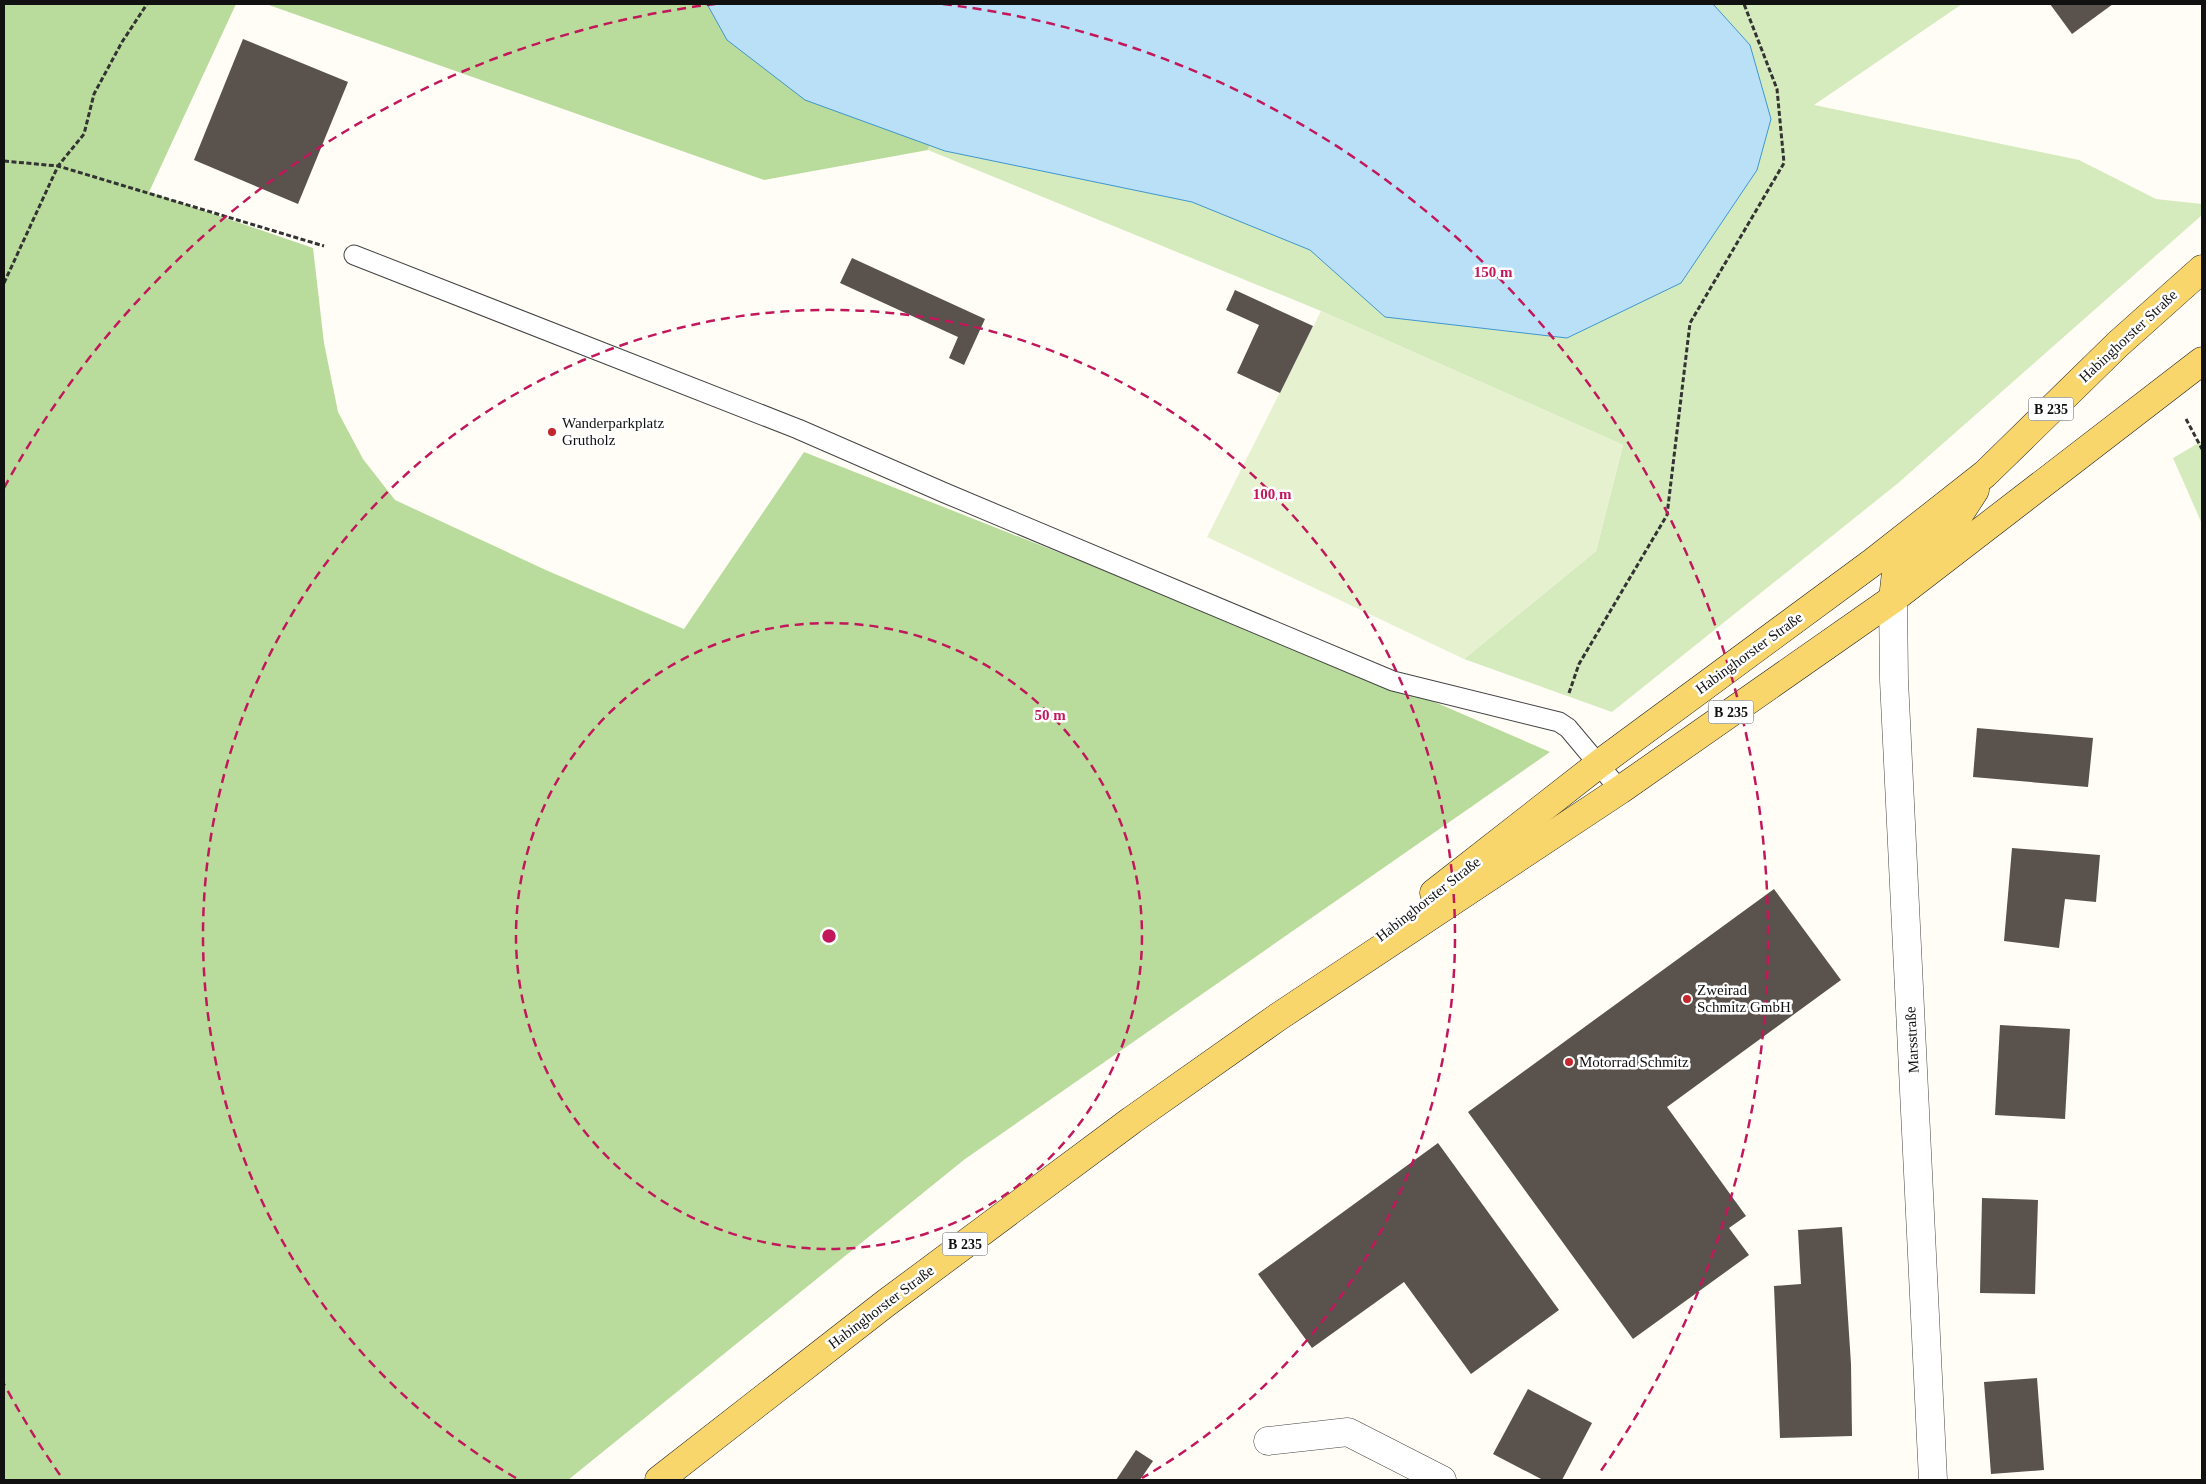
<svg xmlns="http://www.w3.org/2000/svg" width="2206" height="1484" viewBox="0 0 2206 1484" font-family="Georgia,serif">
  <style>
    .green { fill: #d5ebbd }
    .forest { fill: #b9dc9c }
    .pitch { fill: #e6f2cf }
    .water { fill: #b9e0f7; stroke: #3f96cf }
    .building { fill: #5a524d }
    .lines { fill: none; stroke-linecap: round; stroke-linejoin: round }
    .service-casing { stroke: #444; stroke-width: 21 }
    .minor-casing { stroke: #444; stroke-width: 29 }
    .primary-casing { stroke: #222; stroke-width: 29 }
    .path { stroke: #333; stroke-width: 3; stroke-dasharray: 5 2.5; stroke-linecap: butt }
    .service { stroke: #fff; stroke-width: 19 }
    .minor { stroke: #fff; stroke-width: 28 }
    .primary { stroke: #f9d66b; stroke-width: 28 }
    .ring { fill: none; stroke: #c2185b; stroke-width: 2.5; stroke-dasharray: 9 6 }
    .poi-dot { fill: #c4262e; stroke: #fff; stroke-width: 2 }
    .labels { text-anchor: middle; dominant-baseline: central; stroke-width: 5; stroke-linejoin: round; paint-order: stroke }
    .shield { fill: #fff; stroke: #585858; stroke-width: 1 }
    .shield-label { font-size: 14px; font-weight: bold; fill: #111 }
    .street-label { font-size: 15px; fill: #111; stroke: #fff }
    .poi-label { font-size: 15px; fill: #111; stroke: #fff; text-anchor: start }
    .centre { fill: #c2185b; stroke: #fff; stroke-width: 2.5 }
    .ring-label { font-size: 15px; text-anchor: middle; font-weight: bold; fill: #c2185b; stroke: #fff; stroke-width: 5; stroke-linejoin: round; paint-order: stroke }
  </style>
  <rect width="100%" height="100%" fill="#fffdf5"/>
  <g class="green">
    <path d="M969 4H1962L1814 105 2079 160 2156 199 2202 204V215L1897 484 1612 712 1464 659 1596 551 1623 445 1321 311 928 150Z"/>
    <path d="M2202 441V524L2173 458Z"/>
  </g>
  <g class="forest">
    <path d="M4 4H236L149 192 313 248 324 343 338 412 363 459 395 500 548 571 684 629 804 452 1400 687 1550 752 965 1159 568 1480H4Z"/>
    <path d="M266 4H969L928 150 764 180Z"/>
  </g>
  <path class="pitch" d="M1321 311 1623 445 1596 551 1464 659 1207 537Z"/>
  <path class="water" d="M707 4H1713L1750 45 1771 119 1757 170 1681 283 1567 338 1385 317 1310 250 1192 202 945 151 805 100 727 40Z"/>
  <g class="building">
    <path d="M2050 4H2113L2072 34Z"/>
    <path d="M243 39 348 82 298 204 194 160Z"/>
    <path d="M852 258 985 319 964 365 949 358 958 337 840 283Z"/>
    <path d="M1235 290 1313 326 1280 393 1237 373 1259 325 1226 310Z"/>
    <path d="M1977 728 2093 738 2088 787 1973 777Z"/>
    <path d="M2012 848 2100 855 2096 902 2065 899 2059 948 2004 941Z"/>
    <path d="M1774 889 1841 980 1667 1107 1746 1216 1729 1228 1749 1255 1633 1339 1468 1112Z"/>
    <path d="M2000 1025 2070 1029 2065 1119 1995 1115Z"/>
    <path d="M1438 1143 1559 1310 1471 1374 1404 1282 1312 1348 1258 1274Z"/>
    <path d="M1982 1198 2038 1200 2035 1294 1980 1293Z"/>
    <path d="M1842 1227 1851 1364 1852 1436 1780 1438 1774 1286 1801 1284 1798 1230Z"/>
    <path d="M2037 1378 2044 1470 1991 1474 1984 1382Z"/>
    <path d="M1528 1389 1592 1423 1562 1480H1543L1493 1454Z"/>
    <path d="M1136 1450 1153 1461 1140 1480H1116Z"/>
  </g>
  <g class="lines">
    <g class="service-casing">
      <path id="service" d="M354 255 798 429 945 493 1393 681 1559 722 1568 728 1620 790"/>
    </g>
    <g class="minor-casing">
      <g id="minor">
        <path d="M1893 599 1894 680 1933 1480"/>
        <path d="M1268 1441 1348 1432 1442 1480"/>
      </g>
    </g>
    <g class="primary-casing">
      <g id="primary">
        <path d="M1893 599 1896 572 1953 524 1975 490"/>
        <path d="M1434 893 1599 764 1873 562 1985 474 2118 344 2202 269"/>
        <path d="M659 1480 886 1303 1132 1120 1278 1017 1620 790 1893 599 2202 361"/>
      </g>
    </g>
    <g class="path">
      <path d="M4 161 58 166 324 246"/>
      <path d="M4 283 58 166 84 134 94 94 122 42 147 4"/>
      <path d="M2186 419 2202 449"/>
      <path d="M1569 693 1579 664 1667 515 1690 323 1784 163 1777 89 1744 4"/>
    </g>
    <use href="#service" class="service"/>
    <use href="#minor" class="minor"/>
    <use href="#primary" class="primary"/>
  </g>
  <g class="ring">
    <circle cx="829" cy="936" r="313"/>
    <path d="M516 1478A626 626 0 1 1 1142 1478"/>
    <path d="M60 1475A939 939 0 0 1 4 1384M4 488A939 939 0 0 1 715 4M943 4A939 939 0 0 1 1598 1475"/>
  </g>
  <g class="poi-dot">
    <circle cx="552" cy="432" r="5"/>
    <circle cx="1687" cy="999" r="5"/>
    <circle cx="1569" cy="1062" r="5"/>
  </g>
  <g class="labels">
    <g class="shield">
      <rect x="2028.5" y="397.5" width="45" height="23" rx="4"/>
      <rect x="1708.5" y="700.5" width="45" height="23" rx="4"/>
      <rect x="942.5" y="1232.5" width="45" height="23" rx="4"/>
    </g>
    <g class="shield-label">
      <text x="2051" y="409">B 235</text>
      <text x="1731" y="712">B 235</text>
      <text x="965" y="1244">B 235</text>
    </g>
    <g class="street-label">
      <text transform="translate(2128 336) rotate(-43)">Habinghorster Straße</text>
      <text transform="translate(1749 653) rotate(-36)">Habinghorster Straße</text>
      <text transform="translate(1428 899) rotate(-38)">Habinghorster Straße</text>
      <text transform="translate(1912 1040) rotate(-93)">Marsstraße</text>
      <text transform="translate(881 1307) rotate(-37)">Habinghorster Straße</text>
    </g>
    <g class="poi-label">
      <text x="562" y="423">Wanderparkplatz<tspan x="562" dy="17">Grutholz</tspan></text>
      <text x="1697" y="990">Zweirad<tspan x="1697" dy="17">Schmitz GmbH</tspan></text>
      <text x="1579" y="1062">Motorrad Schmitz</text>
    </g>
  </g>
  <circle cx="829" cy="936" r="8" class="centre"/>
  <g class="ring-label">
    <text x="1493" y="277">150 m</text>
    <text x="1272" y="499">100 m</text>
    <text x="1050" y="720">50 m</text>
  </g>
  <rect width="2206" height="1484" fill="none" stroke="#111111" stroke-width="10"/>
</svg>
